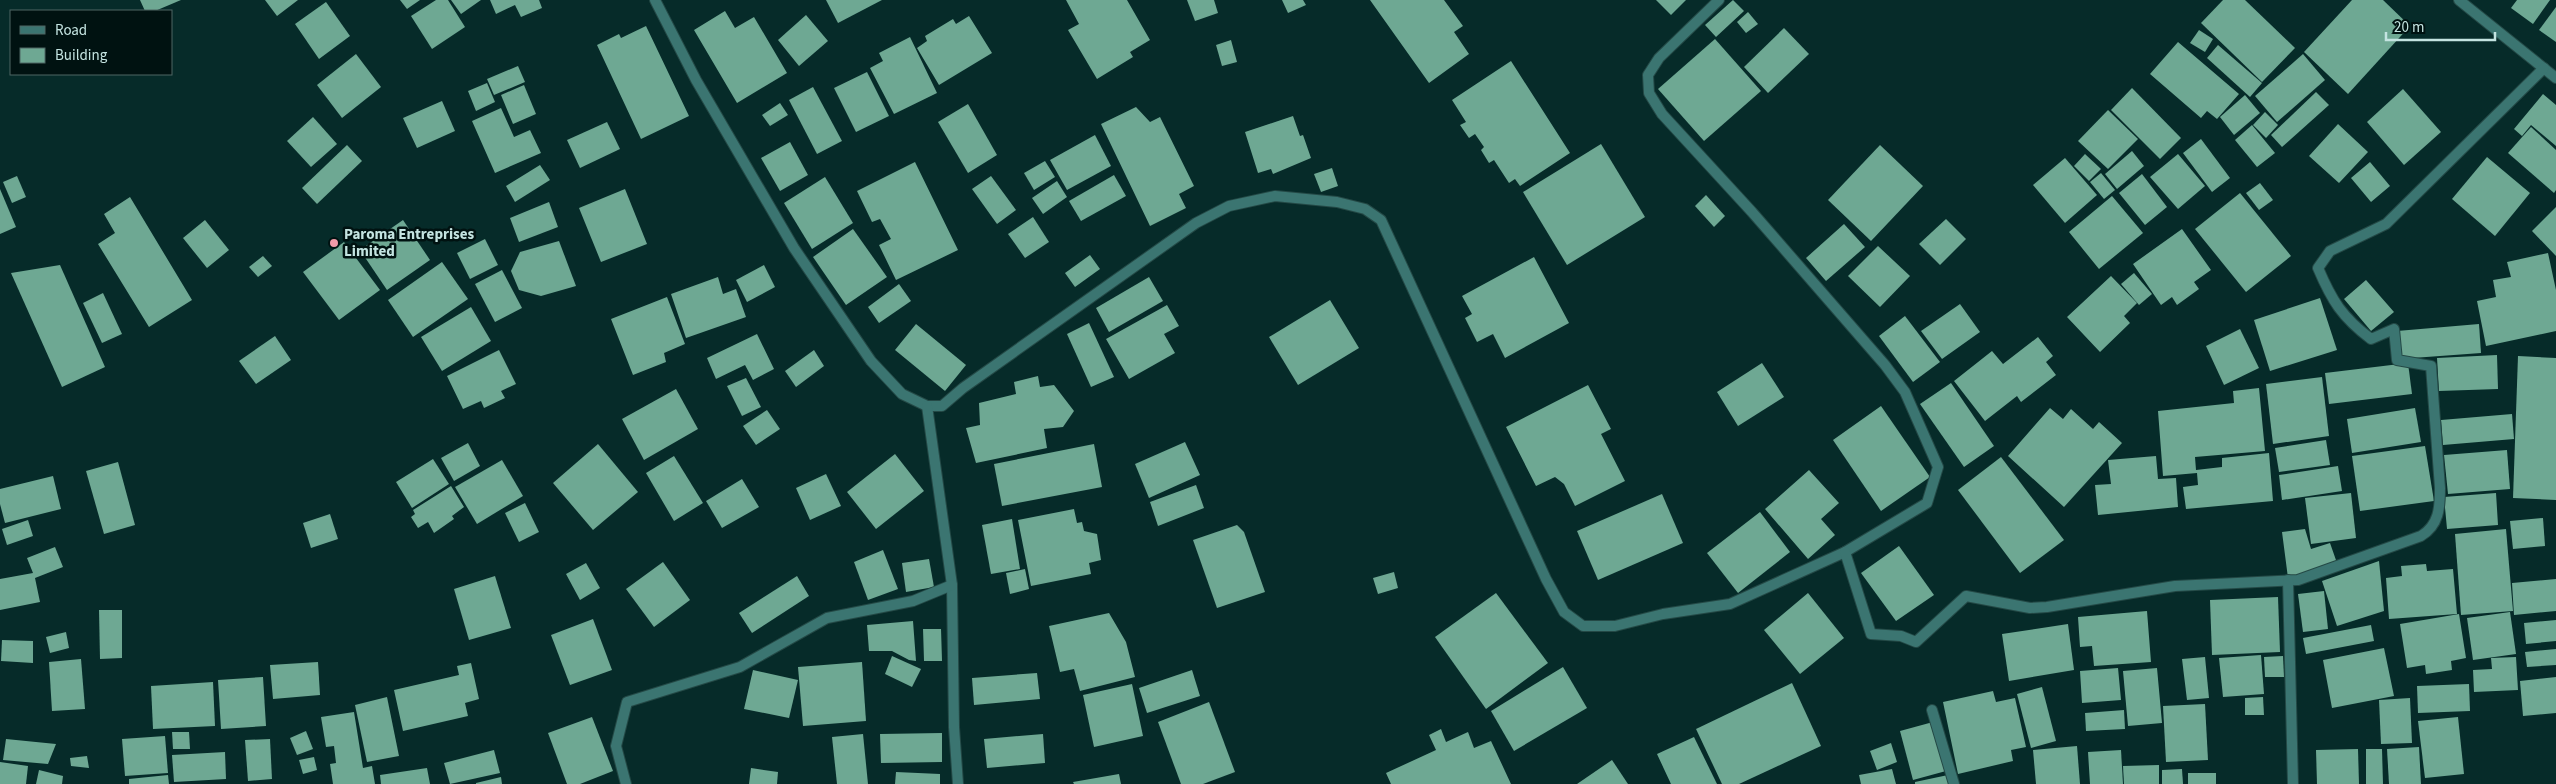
<svg xmlns="http://www.w3.org/2000/svg" width="2556" height="784" viewBox="0 0 2556 784" font-family="'Source Sans 3',sans-serif">
  <style>
    .building { fill: #6ea893 }
    .lines { fill: none; stroke-linecap: round; stroke-linejoin: round }
    .street-casing { stroke: #244946; stroke-width: 12 }
    .street { stroke: #3b7571; stroke-width: 10 }
    .poi-dot { fill: #f39aa8; stroke: #001211; stroke-width: 2 }
    .labels { text-anchor: middle; dominant-baseline: central; stroke-width: 5; stroke-linejoin: round; paint-order: stroke }
    .poi-label { font-size: 15px; font-weight: bold; fill: #c4e4e1; stroke: #001211; text-anchor: start }
  </style>
  <rect width="100%" height="100%" fill="#062b29"/>
  <g class="building">
    <path d="M140 0H181L155 11H145Z"/>
    <path d="M265 0H298L277 16Z"/>
    <path d="M400 0H420L407 9Z"/>
    <path d="M436 0H448L465 27 432 49 411 16Z"/>
    <path d="M451 0H481L461 14Z"/>
    <path d="M490 0H539L542 8 521 17 515 5 496 14Z"/>
    <path d="M826 0H882L838 23Z"/>
    <path d="M1066 0H1127L1150 40 1130 52 1133 57 1097 79 1068 30 1079 24Z"/>
    <path d="M1187 0H1214L1218 13 1195 21Z"/>
    <path d="M1282 0H1303L1306 5 1288 13Z"/>
    <path d="M1370 0H1444L1463 26 1454 32 1469 54 1429 83Z"/>
    <path d="M1656 0H1686L1671 15Z"/>
    <path d="M1733 0 1744 11 1716 37 1705 25Z"/>
    <path d="M2223 0H2245L2295 48 2262 82 2201 23Z"/>
    <path d="M2352 0H2383L2410 26 2348 94 2304 52Z"/>
    <path d="M2517 0H2550L2533 24 2511 8Z"/>
    <path d="M326 2 350 36 319 59 295 24Z"/>
    <path d="M2556 7V42L2539 30Z"/>
    <path d="M725 11 735 28 754 17 787 73 737 103 694 30Z"/>
    <path d="M1748 12 1758 24 1746 33 1737 22Z"/>
    <path d="M806 15 828 41 799 66 778 40Z"/>
    <path d="M969 16 992 53 939 85 917 48 927 41 925 36 953 19 956 24Z"/>
    <path d="M646 26 689 116 641 139 597 45 619 34 621 38Z"/>
    <path d="M1784 28 1809 54 1768 93 1744 67Z"/>
    <path d="M2199 30 2213 39 2205 52 2190 43Z"/>
    <path d="M910 37 937 93 894 114 870 68 883 61 879 53Z"/>
    <path d="M1715 39 1761 91 1704 141 1658 89Z"/>
    <path d="M1231 40 1237 62 1222 66 1216 45Z"/>
    <path d="M2178 42 2239 94 2217 119 2207 111 2201 118 2150 74Z"/>
    <path d="M2218 45 2262 83 2250 97 2207 58Z"/>
    <path d="M356 54 381 87 342 118 317 85Z"/>
    <path d="M2303 54 2325 80 2277 122 2255 96Z"/>
    <path d="M1511 61 1570 153 1520 186 1515 179 1509 183 1494 160 1489 163 1481 150 1484 147 1475 134 1469 138 1460 125 1466 122 1452 100Z"/>
    <path d="M518 66 525 82 494 95 487 79Z"/>
    <path d="M867 72 889 116 856 132 834 88Z"/>
    <path d="M487 83 495 102 476 111 468 91Z"/>
    <path d="M524 85 536 114 513 124 501 95Z"/>
    <path d="M813 87 842 141 817 154 789 100Z"/>
    <path d="M2132 88 2181 138 2160 159 2111 110Z"/>
    <path d="M2403 89 2441 132 2404 165 2367 122Z"/>
    <path d="M2316 92 2329 105 2282 147 2271 135Z"/>
    <path d="M2543 94 2556 105V146L2531 125 2522 136 2514 129Z"/>
    <path d="M2245 95 2260 113 2234 135 2220 117Z"/>
    <path d="M442 101 455 131 417 148 403 118Z"/>
    <path d="M780 103 788 115 770 126 762 115Z"/>
    <path d="M968 104 997 155 968 173 938 122Z"/>
    <path d="M1136 107 1150 122 1160 117 1194 186 1179 194 1186 208 1150 226 1101 124Z"/>
    <path d="M501 108 514 137 530 130 541 153 495 173 472 121Z"/>
    <path d="M2108 110 2138 139 2108 169 2078 141Z"/>
    <path d="M2265 112 2278 125 2266 138 2253 125Z"/>
    <path d="M1293 116 1300 136 1303 135 1311 158 1273 174 1271 169 1258 173 1245 132Z"/>
    <path d="M313 117 337 144 311 167 287 141Z"/>
    <path d="M607 122 620 149 580 168 567 140Z"/>
    <path d="M2338 124 2368 152 2339 183 2309 156Z"/>
    <path d="M2252 125 2275 153 2257 167 2235 140Z"/>
    <path d="M2531 127 2556 150V190L2554 193 2508 153Z"/>
    <path d="M1095 135 1111 166 1067 190 1050 160Z"/>
    <path d="M2201 139 2230 178 2212 192 2183 153Z"/>
    <path d="M790 142 808 175 780 191 761 158Z"/>
    <path d="M1601 144 1645 217 1567 265 1523 192Z"/>
    <path d="M347 145 362 161 317 204 302 188Z"/>
    <path d="M1880 145 1923 186 1871 241 1828 200Z"/>
    <path d="M2132 151 2144 166 2117 189 2105 174Z"/>
    <path d="M2085 154 2101 169 2089 181 2074 166Z"/>
    <path d="M2178 154 2205 186 2178 209 2150 177Z"/>
    <path d="M2487 157 2530 193 2495 236 2452 199Z"/>
    <path d="M2065 158 2097 195 2065 223 2033 185Z"/>
    <path d="M1045 161 1055 177 1034 190 1024 173Z"/>
    <path d="M915 162 958 250 896 280 879 245 891 239 880 219 872 222 857 191Z"/>
    <path d="M2370 162 2390 186 2371 202 2351 178Z"/>
    <path d="M540 165 550 180 515 202 506 186Z"/>
    <path d="M1332 168 1338 186 1321 192 1314 174Z"/>
    <path d="M2101 173 2115 190 2104 199 2090 182Z"/>
    <path d="M2142 174 2167 207 2145 225 2119 193Z"/>
    <path d="M1114 175 1126 196 1081 221 1069 201Z"/>
    <path d="M17 176 26 197 12 203 3 182Z"/>
    <path d="M991 176 1016 210 997 224 972 189Z"/>
    <path d="M825 177 853 223 812 249 784 203Z"/>
    <path d="M1057 181 1067 197 1043 214 1032 198Z"/>
    <path d="M2260 183 2273 200 2259 210 2246 193Z"/>
    <path d="M0 189 16 227 0 234Z"/>
    <path d="M625 189 647 244 601 262 579 208Z"/>
    <path d="M2240 193 2291 256 2246 292 2195 229Z"/>
    <path d="M1706 195 1725 216 1714 227 1695 206Z"/>
    <path d="M2112 196 2143 233 2099 269 2069 232Z"/>
    <path d="M130 197 192 300 149 327 98 244 115 233 104 214Z"/>
    <path d="M549 202 558 227 519 242 510 218Z"/>
    <path d="M2556 207V256L2532 231Z"/>
    <path d="M1033 217 1049 242 1025 258 1008 234Z"/>
    <path d="M1946 219 1966 239 1940 265 1919 244Z"/>
    <path d="M205 220 229 250 207 268 183 238Z"/>
    <path d="M403 220 430 260 387 290 360 250Z"/>
    <path d="M1844 224 1865 247 1826 281 1806 258Z"/>
    <path d="M853 229 887 277 846 305 813 257Z"/>
    <path d="M2182 229 2211 270 2194 282 2199 289 2177 305 2172 297 2161 305 2133 264Z"/>
    <path d="M485 239 498 265 470 279 457 253Z"/>
    <path d="M559 241 576 286 541 296 519 290 511 271 520 252Z"/>
    <path d="M344 242 380 290 339 320 303 272Z"/>
    <path d="M1878 246 1910 276 1880 307 1848 276Z"/>
    <path d="M2548 253 2556 290V331L2486 346 2477 301 2496 297 2493 280 2511 277 2507 262Z"/>
    <path d="M1090 255 1100 269 1075 287 1065 273Z"/>
    <path d="M263 256 272 266 258 277 249 267Z"/>
    <path d="M1534 257 1569 323 1505 358 1493 334 1477 342 1465 318 1472 314 1462 296Z"/>
    <path d="M442 262 468 299 413 337 388 300Z"/>
    <path d="M60 265 105 367 62 387 11 273Z"/>
    <path d="M764 265 775 287 747 302 736 280Z"/>
    <path d="M502 270 522 308 495 322 475 284Z"/>
    <path d="M2134 273 2152 294 2139 305 2121 284Z"/>
    <path d="M2111 276 2137 303 2124 316 2130 323 2100 352 2067 317Z"/>
    <path d="M718 277 723 294 736 289 746 317 686 338 671 294Z"/>
    <path d="M1149 277 1163 301 1109 332 1096 308Z"/>
    <path d="M2366 280 2394 312 2371 331 2344 299Z"/>
    <path d="M899 284 911 301 879 323 868 307Z"/>
    <path d="M103 293 122 334 102 343 83 303Z"/>
    <path d="M667 297 685 344 664 353 666 362 633 375 611 319Z"/>
    <path d="M2320 298 2337 350 2270 371 2254 320Z"/>
    <path d="M1330 300 1359 348 1298 385 1269 337Z"/>
    <path d="M1960 304 1980 332 1942 359 1921 331Z"/>
    <path d="M1167 305 1179 326 1164 334 1175 353 1129 379 1106 339Z"/>
    <path d="M471 307 491 341 442 371 421 337Z"/>
    <path d="M1905 316 1940 362 1913 382 1879 336Z"/>
    <path d="M1089 323 1114 377 1091 387 1067 334Z"/>
    <path d="M916 324 966 365 945 391 895 350Z"/>
    <path d="M2479 324 2481 353 2399 359 2397 331Z"/>
    <path d="M2240 329 2259 368 2224 385 2206 346Z"/>
    <path d="M757 334 774 369 753 380 745 365 716 379 707 358Z"/>
    <path d="M275 336 291 360 256 384 239 361Z"/>
    <path d="M2038 337 2053 356 2046 362 2056 375 2021 402 2017 396 1985 421 1954 381 1992 351 2003 364Z"/>
    <path d="M499 350 516 384 501 391 505 398 484 408 481 401 463 409 447 376Z"/>
    <path d="M814 350 824 366 796 387 785 371Z"/>
    <path d="M2497 355 2498 389 2439 391 2437 358Z"/>
    <path d="M2518 356 2556 358V500L2513 498Z"/>
    <path d="M1762 363 1784 397 1738 426 1717 392Z"/>
    <path d="M2408 363 2412 394 2329 404 2325 373Z"/>
    <path d="M1038 376 1040 387 1054 385 1074 411 1063 427 1044 429 1047 448 976 463 966 428 980 425 979 403 1016 394 1014 382Z"/>
    <path d="M2322 377 2329 436 2273 444 2266 384Z"/>
    <path d="M746 378 761 407 742 416 727 386Z"/>
    <path d="M1951 383 1994 446 1964 467 1920 404Z"/>
    <path d="M1588 385 1611 429 1601 434 1625 481 1575 506 1564 484 1555 477 1536 486 1506 427Z"/>
    <path d="M2259 388 2265 451 2195 457 2196 470 2222 467V458L2269 453 2273 501 2186 509 2183 487 2198 485 2197 473 2163 476 2158 411 2234 403 2233 391Z"/>
    <path d="M676 389 698 429 644 460 622 419Z"/>
    <path d="M1881 406 1930 477 1881 511 1833 440Z"/>
    <path d="M2050 408 2063 419 2071 409 2093 429 2099 422 2122 443 2064 507 2008 456Z"/>
    <path d="M2415 408 2421 442 2352 453 2347 419Z"/>
    <path d="M767 410 780 429 756 445 743 426Z"/>
    <path d="M2512 414 2514 439 2443 445 2441 420Z"/>
    <path d="M2326 440 2330 465 2279 472 2275 448Z"/>
    <path d="M1185 442 1200 475 1149 498 1135 464Z"/>
    <path d="M468 443 480 466 454 481 441 458Z"/>
    <path d="M598 444 638 492 593 530 553 483Z"/>
    <path d="M1094 444 1102 487 1002 506 994 464Z"/>
    <path d="M2425 446 2434 501 2360 511 2352 456Z"/>
    <path d="M2507 450 2510 489 2448 494 2444 455Z"/>
    <path d="M895 454 924 491 876 529 847 492Z"/>
    <path d="M674 456 703 503 674 521 646 473Z"/>
    <path d="M2156 456 2158 479 2176 478 2178 507 2098 515 2095 485 2111 484 2108 460Z"/>
    <path d="M2001 457 2064 540 2020 573 1958 490Z"/>
    <path d="M433 459 449 484 412 508 396 482Z"/>
    <path d="M502 460 523 496 477 524 455 487Z"/>
    <path d="M118 462 135 525 104 534 86 471Z"/>
    <path d="M2338 466 2342 491 2282 500 2279 475Z"/>
    <path d="M1809 470 1839 503 1821 519 1835 535 1808 559 1765 509Z"/>
    <path d="M826 474 841 506 810 520 796 488Z"/>
    <path d="M53 476 61 509 5 523 0 504V489Z"/>
    <path d="M742 479 759 507 722 528 706 501Z"/>
    <path d="M1196 485 1204 508 1158 526 1150 502Z"/>
    <path d="M451 486 464 507 452 516 454 519 434 533 428 522 418 528 411 517 415 514 413 510Z"/>
    <path d="M2351 493 2356 538 2311 544 2305 498Z"/>
    <path d="M2496 493 2498 525 2447 529 2444 497Z"/>
    <path d="M1662 494 1683 543 1598 580 1577 531Z"/>
    <path d="M525 503 539 532 519 542 505 513Z"/>
    <path d="M1074 509 1077 523 1082 522 1084 531 1097 534 1101 560 1089 563 1091 574 1031 586 1018 520Z"/>
    <path d="M1760 512 1790 552 1738 593 1707 553Z"/>
    <path d="M330 514 338 539 311 548 303 523Z"/>
    <path d="M2543 518 2545 546 2513 549 2510 521Z"/>
    <path d="M1012 519 1020 569 991 574 982 525Z"/>
    <path d="M28 520 33 536 7 545 2 529Z"/>
    <path d="M1237 525 1244 532 1265 592 1217 608 1193 540Z"/>
    <path d="M2305 529 2311 549 2330 543 2337 563 2288 578 2282 532Z"/>
    <path d="M2506 529 2513 611 2461 615 2455 534Z"/>
    <path d="M1899 546 1934 595 1896 621 1861 573Z"/>
    <path d="M55 547 63 567 35 578 40 602 0 610V579L33 573 27 558Z"/>
    <path d="M883 550 898 589 868 600 854 562Z"/>
    <path d="M929 559 934 587 906 592 902 563Z"/>
    <path d="M2379 561 2384 611 2337 626 2322 581Z"/>
    <path d="M663 562 690 600 654 627 626 589Z"/>
    <path d="M586 563 600 588 580 600 566 574Z"/>
    <path d="M2426 564 2427 571 2453 569 2457 614 2389 619 2386 578 2402 576 2401 566Z"/>
    <path d="M1025 569 1029 589 1010 594 1006 573Z"/>
    <path d="M1394 572 1398 588 1378 594 1373 578Z"/>
    <path d="M495 576 511 628 469 640 454 589Z"/>
    <path d="M797 576 809 596 752 633 739 613Z"/>
    <path d="M2556 579V611L2514 615 2512 583Z"/>
    <path d="M2324 591 2328 629 2303 632 2298 594Z"/>
    <path d="M1496 593 1548 663 1486 709 1435 637Z"/>
    <path d="M1808 593 1844 638 1800 674 1764 630Z"/>
    <path d="M2278 597 2280 652 2212 655 2210 600Z"/>
    <path d="M99 610H122V658L100 659Z"/>
    <path d="M2147 611 2151 662 2094 666 2092 646 2080 647 2078 617Z"/>
    <path d="M2510 612 2516 654 2473 660 2467 618Z"/>
    <path d="M1109 613 1126 642 1135 677 1080 691 1074 669 1060 672 1049 626Z"/>
    <path d="M2459 614 2466 658 2451 661 2452 670 2426 674 2425 665 2407 668 2400 624Z"/>
    <path d="M593 619 612 670 570 685 551 635Z"/>
    <path d="M2556 620V641L2526 644 2524 623Z"/>
    <path d="M913 621 916 661 909 660 892 651H869L867 625Z"/>
    <path d="M2068 624 2074 670 2009 681 2002 634Z"/>
    <path d="M2371 625 2374 641 2306 654 2303 638Z"/>
    <path d="M923 629H941L942 661H924Z"/>
    <path d="M66 632 69 648 50 653 46 637Z"/>
    <path d="M2 640 33 641V663L1 661Z"/>
    <path d="M2384 648 2394 696 2332 708 2323 660Z"/>
    <path d="M2556 649V665L2527 667 2525 652Z"/>
    <path d="M2261 655 2264 694 2223 697 2219 658Z"/>
    <path d="M892 656 921 669 912 687 885 674Z"/>
    <path d="M2283 656 2284 677H2265L2264 657Z"/>
    <path d="M2205 657 2209 698 2187 700 2182 659Z"/>
    <path d="M2516 657 2518 690 2474 692 2473 670 2492 669 2491 658Z"/>
    <path d="M81 659 85 709 52 711 49 662Z"/>
    <path d="M318 662 320 695 273 699 270 665Z"/>
    <path d="M862 662 866 721 803 726 798 667Z"/>
    <path d="M471 663 479 699 465 703 468 716 403 731 394 690 459 675 457 666Z"/>
    <path d="M1563 667 1587 708 1514 751 1491 711Z"/>
    <path d="M2118 668 2121 700 2082 703 2080 671Z"/>
    <path d="M2157 668 2162 723 2128 726 2123 671Z"/>
    <path d="M753 670 798 680 789 718 744 709Z"/>
    <path d="M1192 670 1200 696 1147 713 1139 688Z"/>
    <path d="M1037 673 1040 699 974 705 972 678Z"/>
    <path d="M263 677 266 726 221 729 218 680Z"/>
    <path d="M2556 677V713L2523 716 2520 681Z"/>
    <path d="M213 682 215 726 153 729 151 686Z"/>
    <path d="M1792 683 1821 746 1739 784H1722L1696 729Z"/>
    <path d="M1132 684 1143 736 1094 747 1083 695Z"/>
    <path d="M2469 684 2470 711 2418 713 2417 686Z"/>
    <path d="M2042 687 2056 741 2031 748 2017 694Z"/>
    <path d="M1993 691 1996 702 2015 698 2026 747 2011 750 2013 761 1958 774 1943 702Z"/>
    <path d="M387 697 399 756 367 762 355 705Z"/>
    <path d="M2263 697 2264 715H2245V698Z"/>
    <path d="M2410 698 2412 743 2381 744 2379 700Z"/>
    <path d="M1209 702 1235 772 1203 784H1181L1158 722Z"/>
    <path d="M2205 704 2208 760 2166 762 2163 706Z"/>
    <path d="M2124 710 2125 729 2086 731 2085 713Z"/>
    <path d="M354 712 363 768 372 766 375 784H333L330 764 336 763 334 746 326 747 321 717Z"/>
    <path d="M592 717 613 771 580 784H567L548 733Z"/>
    <path d="M2458 717 2464 774 2425 778 2418 721Z"/>
    <path d="M1933 722 1946 771 1913 780 1900 731Z"/>
    <path d="M1441 729 1446 742 1468 732 1474 748 1491 741 1511 784H1391L1386 773 1436 750 1429 735Z"/>
    <path d="M306 731 313 749 297 755 290 738Z"/>
    <path d="M172 732H189L190 749H173Z"/>
    <path d="M942 733V762L881 763 880 734Z"/>
    <path d="M863 734 868 784H837L832 737Z"/>
    <path d="M1043 734 1045 763 987 768 984 739Z"/>
    <path d="M165 736 168 773 125 776 122 739Z"/>
    <path d="M1694 737 1717 784H1671L1657 754Z"/>
    <path d="M6 739 56 744 48 764 3 760Z"/>
    <path d="M270 739 272 779 248 781 245 740Z"/>
    <path d="M1891 743 1897 762 1877 770 1870 751Z"/>
    <path d="M2077 746 2080 784H2036L2033 750Z"/>
    <path d="M2419 747 2421 784H2389L2387 749Z"/>
    <path d="M2358 749 2359 784H2317L2316 750Z"/>
    <path d="M2366 749H2382L2383 784H2366Z"/>
    <path d="M494 750 500 773 450 784 444 763Z"/>
    <path d="M2121 750 2123 784H2090L2088 752Z"/>
    <path d="M225 752 226 779 174 782 172 755Z"/>
    <path d="M87 756 89 768 71 766 70 758Z"/>
    <path d="M314 757 317 770 303 774 299 760Z"/>
    <path d="M1612 760 1628 784H1577Z"/>
    <path d="M0 762 28 766 26 784H0Z"/>
    <path d="M2159 765V784H2124L2123 766Z"/>
    <path d="M427 768 430 784H381L380 775Z"/>
    <path d="M751 768 778 772 777 784H749Z"/>
    <path d="M1892 769 1896 784H1861L1859 775Z"/>
    <path d="M2182 769 2183 784H2162V770Z"/>
    <path d="M39 770 63 776 62 784H36Z"/>
    <path d="M896 772 940 774V784H895Z"/>
    <rect x="2188" y="773" width="28" height="11"/>
    <path d="M1119 774 1121 784H1074L1073 782Z"/>
    <path d="M168 775 169 784H129V779Z"/>
    <path d="M1948 775 1949 784H1915V782Z"/>
    <path d="M501 777 502 784H476V783Z"/>
  </g>
  <g class="lines">
    <g class="street-casing">
      <g id="street">
        <path d="M655 0 696 80 794 248 871 361 902 394 927 406H942L963 388 1196 223 1229 206 1275 196 1337 202 1365 209 1381 220 1546 579 1564 612 1583 626H1615L1663 614 1730 604 1845 552 1927 503 1938 467 1905 392 1885 365 1752 212 1662 114 1649 93 1648 75 1659 58 1719 0"/>
        <path d="M2459 0 2556 78"/>
        <path d="M927 406 952 585 954 727 958 784"/>
        <path d="M1845 552 1871 634 1901 636 1916 642 1966 596 2030 608 2047 607 2175 586 2298 580 2421 536C2439 525 2440 508 2440 488L2431 366 2397 360 2394 329 2371 339C2342 317 2332 301 2318 268L2330 251 2386 224 2544 68"/>
        <path d="M2288 580 2293 784"/>
        <path d="M1932 710 1954 784"/>
        <path d="M626 784 616 746 627 702 740 667 827 618 913 601 952 585"/>
      </g>
    </g>
    <use href="#street" class="street"/>
  </g>
  <circle class="poi-dot" cx="334" cy="243" r="5"/>
  <g class="labels">
    <g class="poi-label">
      <text x="344" y="234">Paroma Entreprises<tspan x="344" dy="17">Limited</tspan></text>
    </g>
  </g>
  <rect x="10" y="10" width="162" height="65" fill="#001211" stroke="#4e6664"/>
  <rect x="20" y="26" width="25" height="8" fill="#3b7571" stroke="#4e6664"/>
  <text x="55" y="35" font-size="15" fill="#c4e4e1">Road</text>
  <rect x="20" y="48" width="25" height="15" fill="#6ea893" stroke="#4e6664"/>
  <text x="55" y="60" font-size="15" fill="#c4e4e1">Building</text>
  <path d="M2386 32v8h109v-8" fill="none" stroke="#c4e4e1" stroke-width="2.5"/>
  <text x="2394" y="32" font-size="15" fill="#c4e4e1" stroke="#001211" stroke-width="4" paint-order="stroke">20 m</text>
</svg>
